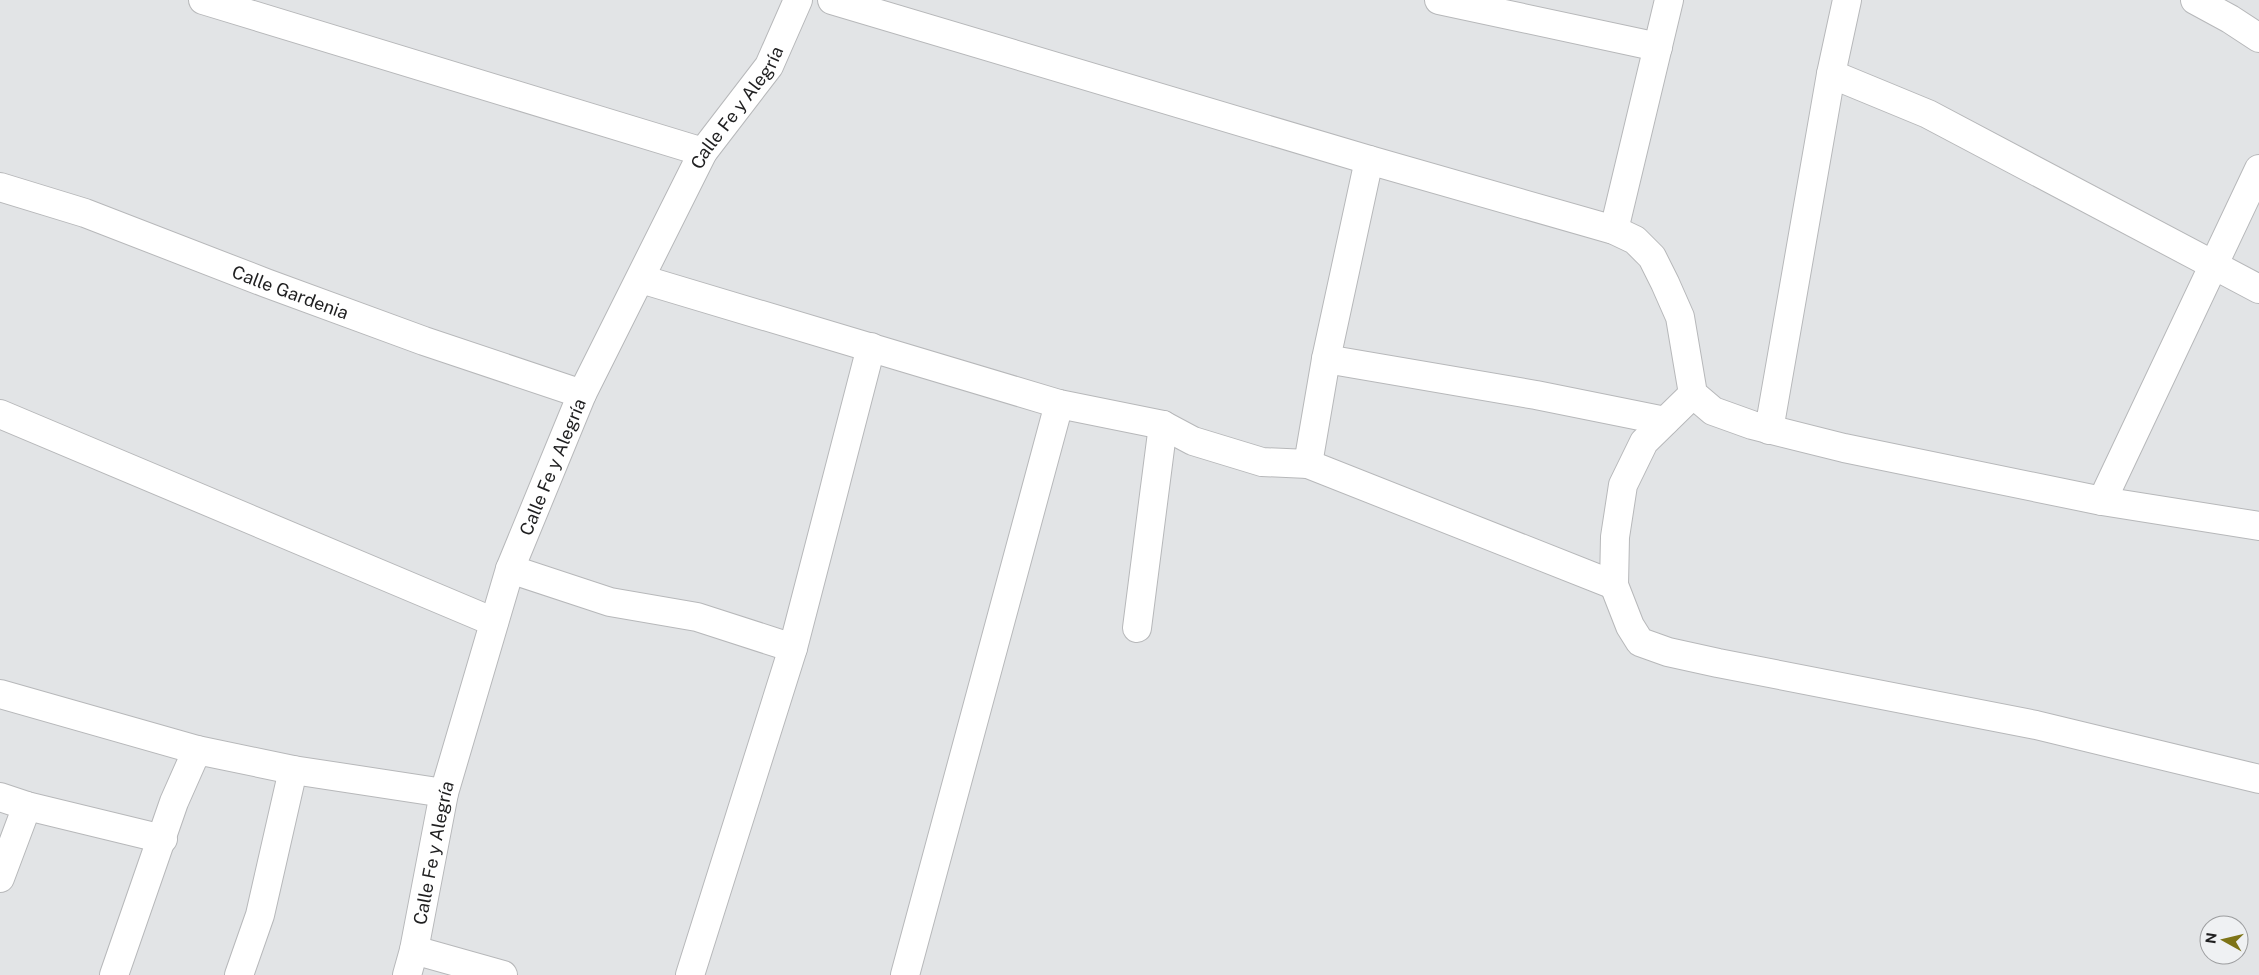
<svg xmlns="http://www.w3.org/2000/svg" width="2259" height="975" viewBox="0 0 2259 975" font-family="'Public Sans',sans-serif">
  <style>
    .lines { fill: none; stroke-linecap: round; stroke-linejoin: round }
    .minor-casing { stroke: #b7b8ba; stroke-width: 30 }
    .minor { stroke: #fff; stroke-width: 28 }
    .labels { text-anchor: middle; dominant-baseline: central; stroke-width: 4.5; stroke-linejoin: round; paint-order: stroke }
    .street-label { font-size: 18px; fill: #1f1f20; stroke: #eff1f3 }
  </style>
  <rect width="100%" height="100%" fill="#e2e4e6"/>
  <g class="lines">
    <g class="minor-casing">
      <g id="minor">
        <path d="M203 0 703 152"/>
        <path d="M832 0 1369 160 1614 230 1635 240 1652 257 1665 283 1680 317 1693 394 1713 411 1752 425 1844 448 2102 501 2259 526"/>
        <path d="M1439 0 1658 47"/>
        <path d="M2195 0 2230 19 2259 38"/>
        <path d="M1831 74 1928 114 2259 289"/>
        <path id="s1" d="M0 187 85 213 266 283 424 341 582 394"/>
        <path d="M1614 230 1669 0"/>
        <path d="M641 279 1059 404 1163 425 1193 441 1262 462 1308 464 1326 359 1369 160"/>
        <path d="M1326 359 1536 395 1665 421"/>
        <path d="M1693 394 1644 442 1623 485 1615 537 1614 585 1630 626 1640 642 1668 652 1718 663 2036 725 2259 779"/>
        <path d="M0 414 494 622"/>
        <path d="M1769 430 1831 74 1847 0"/>
        <path d="M1308 464 1614 585"/>
        <path d="M2102 501 2259 169"/>
        <path d="M510 569 610 602 697 617 793 648"/>
        <path d="M1137 628 1163 425"/>
        <path d="M0 694 197 750"/>
        <path d="M0 797 27 806 163 839"/>
        <path d="M0 878 27 806"/>
        <path d="M414 950 503 975"/>
        <path d="M114 975 174 802 197 750 293 770 444 793"/>
        <path d="M239 975 260 915 293 770"/>
        <path id="s2" d="M407 975 414 950 444 793 510 569 582 394 703 152 769 66 798 0"/>
        <path d="M690 975 793 648 871 347"/>
        <path d="M905 975 1059 404"/>
      </g>
    </g>
    <use href="#minor" class="minor"/>
  </g>
  <g class="labels">
    <g class="street-label">
      <text stroke="none"><textPath href="#s2" startOffset="935">Calle Fe y Alegría</textPath></text>
      <text stroke="none"><textPath href="#s1" startOffset="309">Calle Gardenia</textPath></text>
      <text stroke="none"><textPath href="#s2" startOffset="530">Calle Fe y Alegría</textPath></text>
      <text stroke="none"><textPath href="#s2" startOffset="125">Calle Fe y Alegría</textPath></text>
    </g>
  </g>
  <g transform="translate(2224 940) rotate(278)"><circle r="24" fill="#eff1f3" stroke="#9c9d9f"/>
  <path d="M0-4L9 19L0 12L-9 19Z" fill="#7e7417"/>
  <text y="-8" font-size="14" font-weight="bold" text-anchor="middle" fill="#1f1f20">N</text>
  </g>
</svg>
